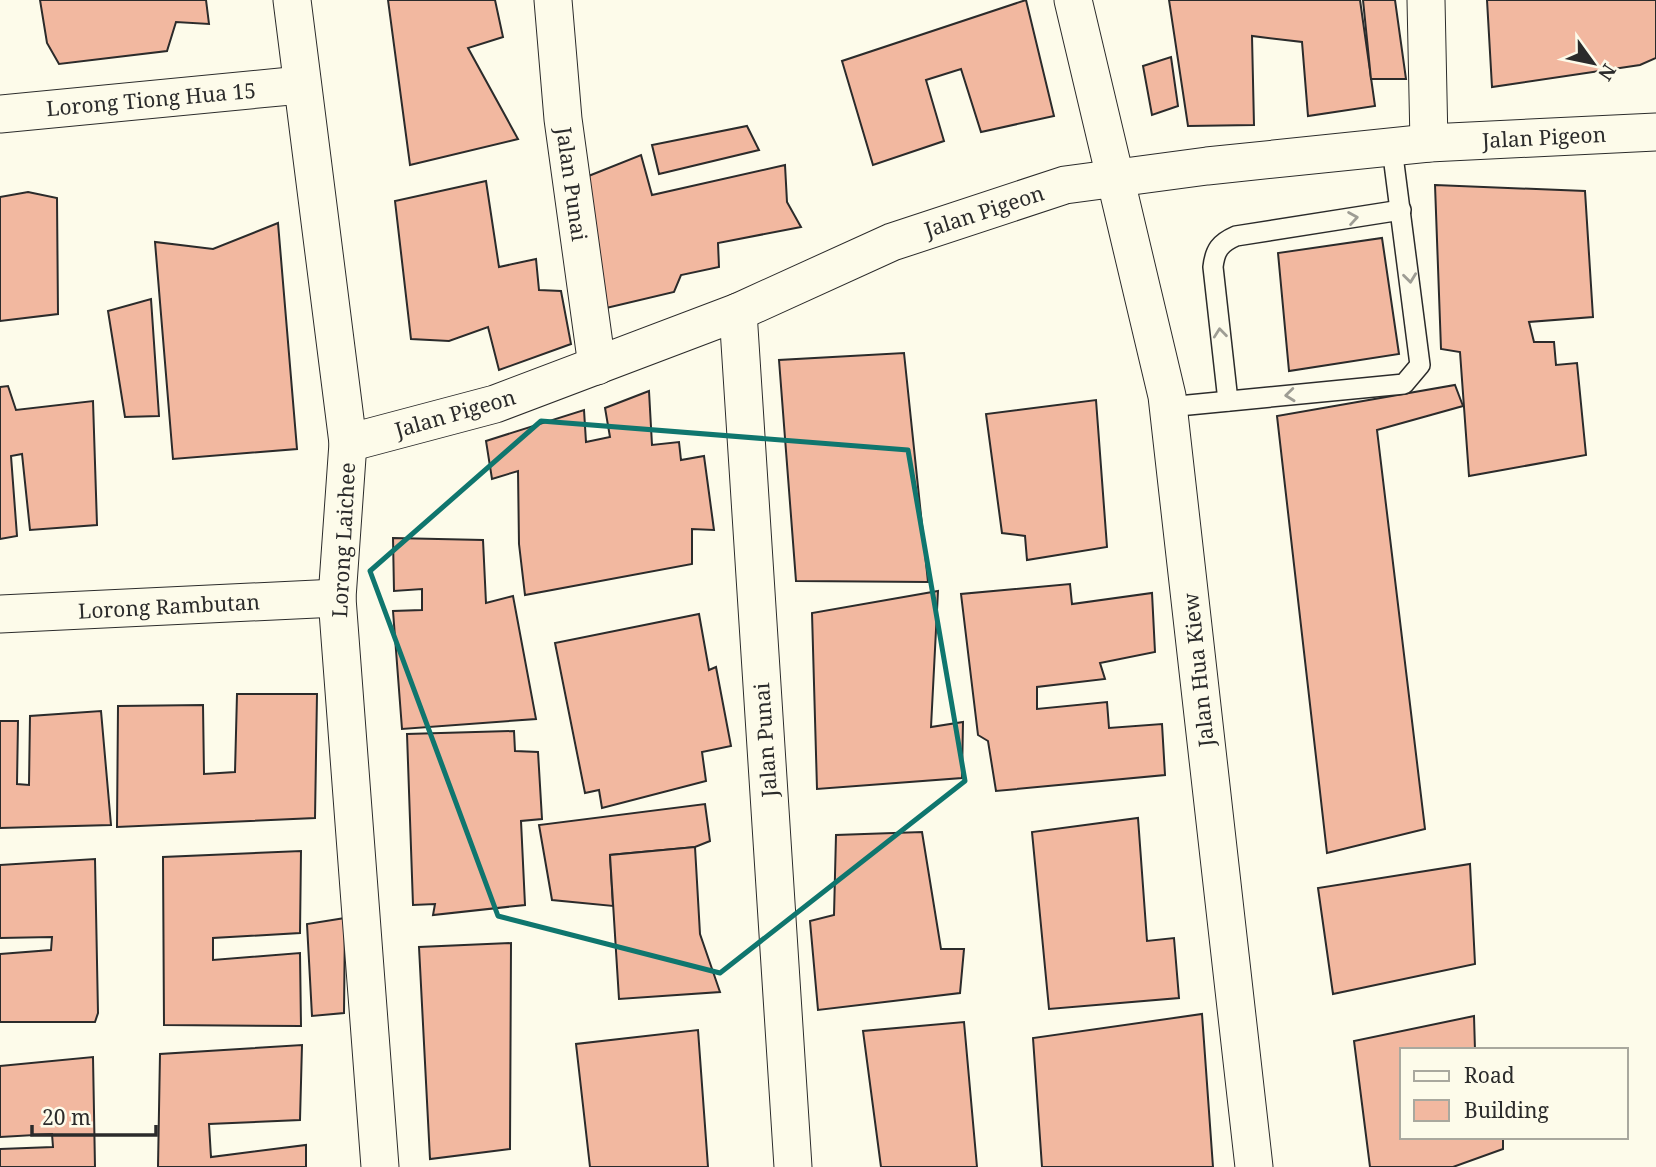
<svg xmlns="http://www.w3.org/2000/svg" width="1656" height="1167" viewBox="0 0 1656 1167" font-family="'Noto Serif',serif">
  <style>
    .building { fill: #f2b8a0; stroke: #2b2b2b; stroke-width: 2 }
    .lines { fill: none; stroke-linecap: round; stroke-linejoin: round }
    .service-casing { stroke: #2b2b2b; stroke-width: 22 }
    .minor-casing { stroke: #2b2b2b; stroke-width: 39 }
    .service { stroke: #fdfbea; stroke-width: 19 }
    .minor { stroke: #fdfbea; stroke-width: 37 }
    .oneway { stroke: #9e9d94 }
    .marked { fill: none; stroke: #0f766e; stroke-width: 5; stroke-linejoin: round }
    .labels { text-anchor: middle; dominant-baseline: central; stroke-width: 5; stroke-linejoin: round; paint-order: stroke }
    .street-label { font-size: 21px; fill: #2b2b2b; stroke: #fdfbea }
  </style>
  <rect width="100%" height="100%" fill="#fdfbea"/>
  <g class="building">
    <path d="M40 0H206L209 24 176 22 167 51 59 64 47 43Z"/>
    <path d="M388 0H495L503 37 468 48 518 139 410 165Z"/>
    <path d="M1026 0 1054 116 981 132 961 69 926 80 944 141 873 165 842 61Z"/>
    <path d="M1169 0H1360L1375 106 1308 116 1302 42 1252 36 1254 125 1188 126Z"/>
    <path d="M1363 0H1395L1406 79H1371Z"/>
    <path d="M1487 0H1656V58L1640 65 1492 87Z"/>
    <path d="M1171 57 1178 106 1152 115 1143 66Z"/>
    <path d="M747 126 759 150 659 174 652 145Z"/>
    <path d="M641 155 652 195 785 165 787 202 801 227 718 243 719 267 681 275 674 292 602 309 581 179Z"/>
    <path d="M486 181 499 267 536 259 539 290 561 291 571 344 499 370 488 327 449 341 411 339 395 201Z"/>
    <path d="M1435 185 1585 191 1593 317 1529 322 1534 342H1554L1556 365 1577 363 1586 455 1469 476 1460 352 1441 349Z"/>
    <path d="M28 192 57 198 58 314 0 321V197Z"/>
    <path d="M278 223 297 449 173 459 155 242 213 249Z"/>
    <path d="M1382 238 1399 354 1289 371 1278 253Z"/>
    <path d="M151 299 159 416 125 417 108 311Z"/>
    <path d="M904 353 928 582 796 581 779 360Z"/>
    <path d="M1455 385 1463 406 1377 430 1425 829 1327 853 1277 416Z"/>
    <path d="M8 386 16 410 93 401 97 525 30 530 22 454 11 456 17 536 0 539V387Z"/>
    <path d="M649 391 652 445 679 442 681 460 704 456 714 530 692 529V564L525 595 519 544 518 471 492 479 486 441 584 410 586 442 610 437 605 408Z"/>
    <path d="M1096 400 1107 547 1027 560 1025 536 1002 533 986 414Z"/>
    <path d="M393 538 483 540 486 603 513 596 536 719 402 729 393 611 422 610V589L394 591Z"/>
    <path d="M1070 584 1072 604 1152 593 1155 652 1100 663 1105 679 1037 687V709L1107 702 1109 728 1162 724 1165 775 996 791 988 741 978 735 961 594Z"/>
    <path d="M938 591 931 727 963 722 962 778 817 789 812 613Z"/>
    <path d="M699 614 709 670 716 667 731 746 702 752 706 781 602 808 599 790 585 793 555 643Z"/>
    <path d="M237 694H317L315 818 117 827 118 706 203 705 204 774 235 772Z"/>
    <path d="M101 711 111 825 0 828V721H18L17 784 29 785 30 716Z"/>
    <path d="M514 731 515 751 538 752 542 819 521 821 525 905 433 915 435 904 413 905 407 734Z"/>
    <path d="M705 804 710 841 695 847 610 855 613 906 552 900 539 825Z"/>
    <path d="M1138 818 1147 941 1174 938 1179 998 1049 1009 1032 832Z"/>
    <path d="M922 832 941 949H964L960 993 818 1010 810 921 834 915 836 835Z"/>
    <path d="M695 847 700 934 720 992 619 999 610 855Z"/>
    <path d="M301 851 300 933 213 938V960L300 953 301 1026 164 1025 163 857Z"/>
    <path d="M95 859 98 1013 95 1022H0V954L51 950 52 937 0 938V865Z"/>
    <path d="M1470 864 1475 964 1333 994 1318 888Z"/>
    <path d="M345 918 344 1013 312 1016 307 924Z"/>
    <path d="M511 943 510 1149 430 1159 419 947Z"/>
    <path d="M1202 1014 1213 1167H1042L1033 1038Z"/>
    <path d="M1474 1016 1475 1050H1402V1137H1503V1149L1453 1167H1370L1354 1041Z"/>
    <path d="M964 1022 977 1167H881L863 1031Z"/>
    <path d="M698 1030 708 1167H590L576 1044Z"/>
    <path d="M302 1045 300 1120 209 1124 211 1157 306 1145V1167H158L160 1054Z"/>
    <path d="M93 1057 95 1167H0V1149L53 1147 52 1134 0 1137V1066Z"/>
  </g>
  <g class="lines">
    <g class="service-casing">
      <g id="service">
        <path d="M1228 401 1213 267C1215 250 1220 243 1236 236L1401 210"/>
        <path d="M1168 407 1404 384 1420 365 1392 148"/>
      </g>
    </g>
    <g class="minor-casing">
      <g id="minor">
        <path d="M292 0 348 443 337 598 380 1167"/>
        <path d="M553 0 563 119 597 366"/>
        <path d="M1073 0 1167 396 1254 1167"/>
        <path d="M1426 0 1429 143"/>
        <path d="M0 114 301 85"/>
        <path d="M738 312 793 1167"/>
        <path d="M348 443 495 404 738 312 892 242 1065 185 1207 166 1429 143 1656 132"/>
        <path d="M0 614 337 598"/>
      </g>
    </g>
    <use href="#service" class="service"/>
    <use href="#minor" class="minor"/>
  </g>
  <defs><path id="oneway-chevron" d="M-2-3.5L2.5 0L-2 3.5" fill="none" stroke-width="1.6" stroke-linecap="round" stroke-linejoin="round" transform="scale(1.75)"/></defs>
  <g class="oneway">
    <use href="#oneway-chevron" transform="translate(1353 218) rotate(-9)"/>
    <use href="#oneway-chevron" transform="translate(1410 278) rotate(83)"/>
    <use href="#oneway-chevron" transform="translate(1220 333) rotate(-96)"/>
    <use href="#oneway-chevron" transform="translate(1290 395) rotate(174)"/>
  </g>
  <path class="marked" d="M541 421 908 450 965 781 720 973 498 916 370 571Z"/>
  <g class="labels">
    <g class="street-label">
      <text transform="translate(151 99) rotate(-5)">Lorong Tiong Hua 15</text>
      <text transform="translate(1544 137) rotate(-3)">Jalan Pigeon</text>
      <text transform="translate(572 184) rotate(82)">Jalan Punai</text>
      <text transform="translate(984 211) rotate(-18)">Jalan Pigeon</text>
      <text transform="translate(455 413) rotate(-16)">Jalan Pigeon</text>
      <text transform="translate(343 540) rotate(-87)">Lorong Laichee</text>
      <text transform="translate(169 606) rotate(-3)">Lorong Rambutan</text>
      <text transform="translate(1198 670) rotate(-96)">Jalan Hua Kiew</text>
      <text transform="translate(765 740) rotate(-94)">Jalan Punai</text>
    </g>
  </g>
  <rect x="1400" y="1048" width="228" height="91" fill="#fdfbea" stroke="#a9a89e" stroke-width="2"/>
  <rect x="1414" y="1071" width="35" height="10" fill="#fdfbea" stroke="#a9a89e" stroke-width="2"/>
  <text x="1464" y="1083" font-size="21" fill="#2b2b2b">Road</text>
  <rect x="1414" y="1100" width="35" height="21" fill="#f2b8a0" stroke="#a9a89e" stroke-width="2"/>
  <text x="1464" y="1118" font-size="21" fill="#2b2b2b">Building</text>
  <g transform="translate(1593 63) rotate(123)" stroke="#fdfbea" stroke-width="5" paint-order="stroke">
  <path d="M0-5L12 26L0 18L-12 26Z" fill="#2b2b2b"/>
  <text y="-10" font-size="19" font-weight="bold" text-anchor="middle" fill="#2b2b2b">N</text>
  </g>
  <path d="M32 1125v10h124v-10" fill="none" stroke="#2b2b2b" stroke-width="3.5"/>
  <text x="42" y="1125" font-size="21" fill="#2b2b2b" stroke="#fdfbea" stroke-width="5" paint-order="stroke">20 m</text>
</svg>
